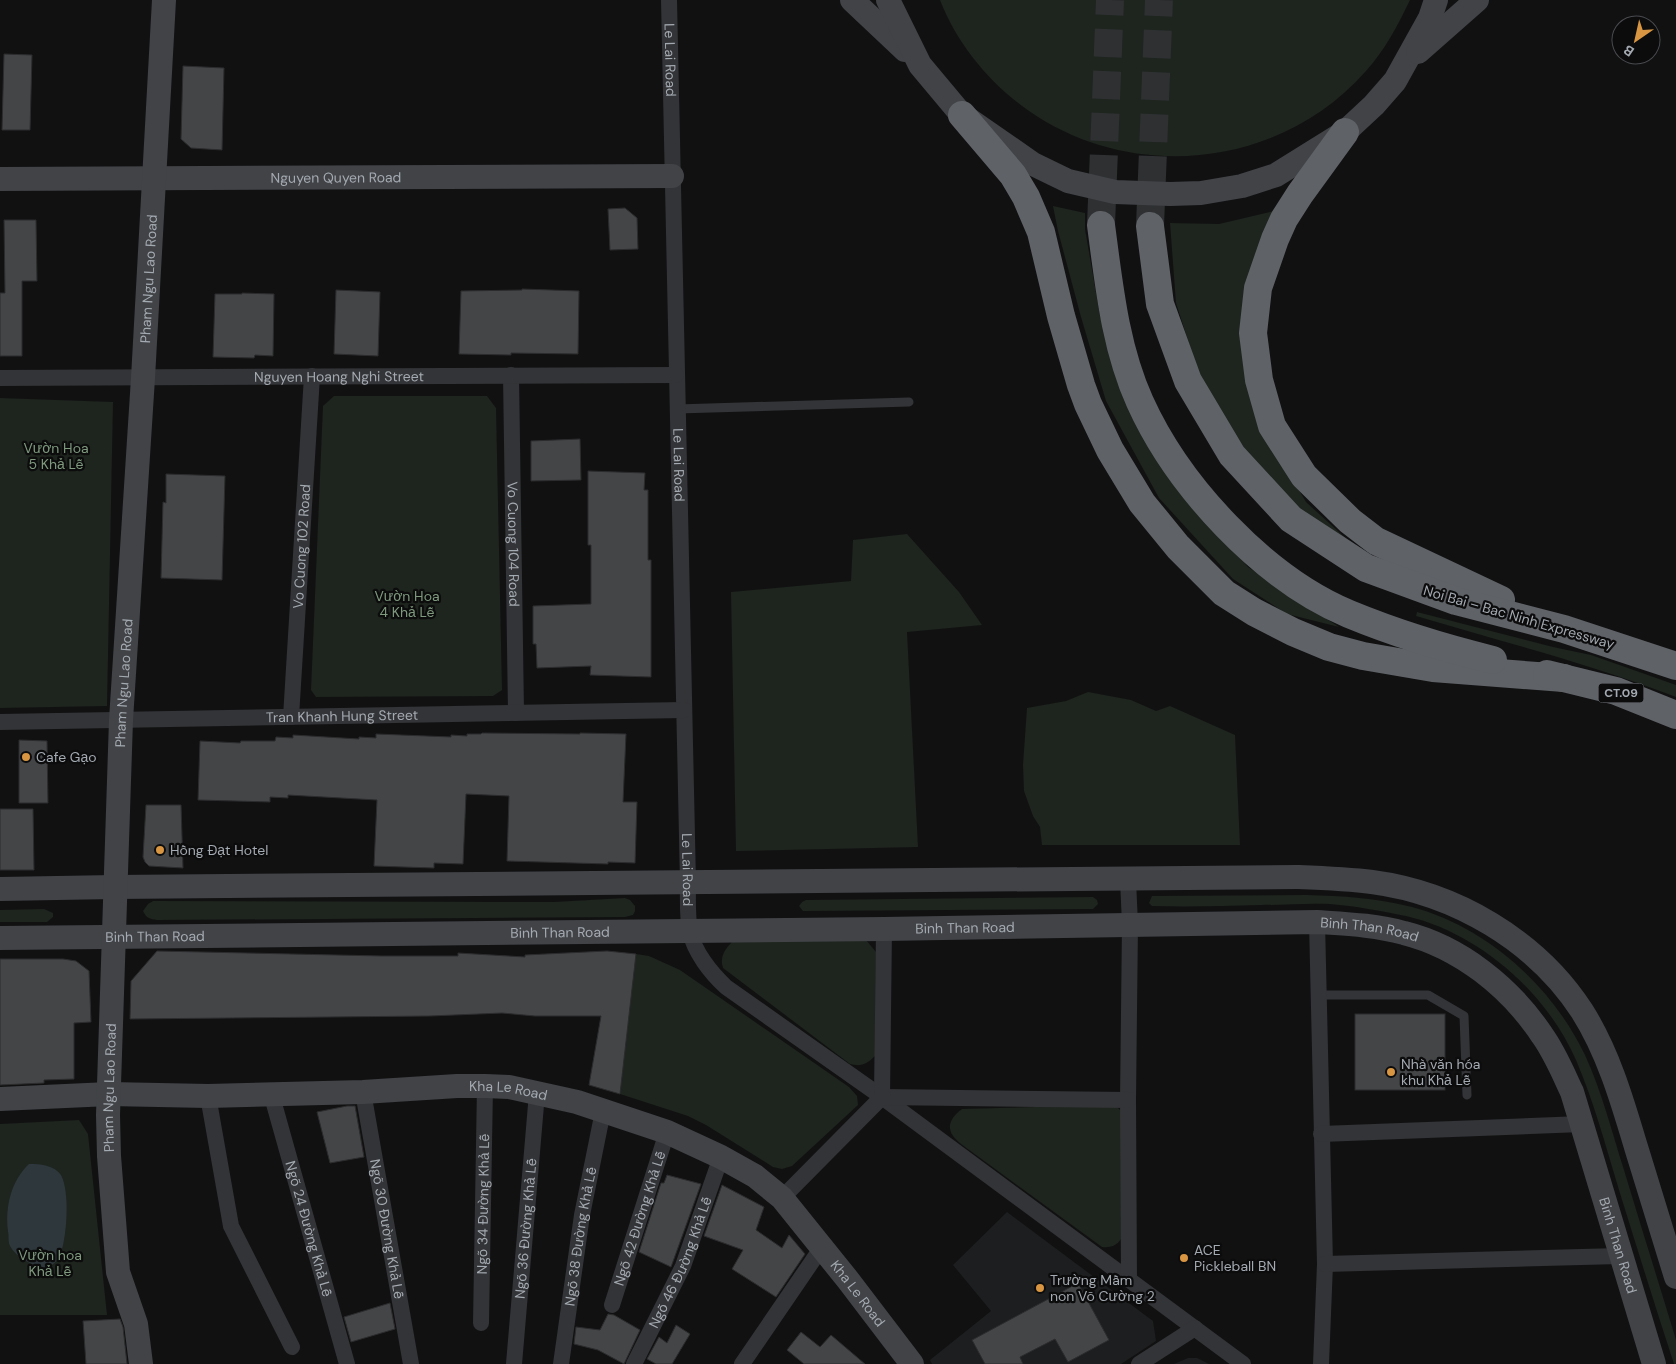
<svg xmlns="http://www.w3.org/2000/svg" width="1676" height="1364" viewBox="0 0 1676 1364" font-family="'DM Sans',sans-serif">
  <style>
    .built { fill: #1d1e1f }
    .green { fill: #1e241e }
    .water { fill: #2e373b }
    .building { fill: #434547; stroke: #2c2c2e }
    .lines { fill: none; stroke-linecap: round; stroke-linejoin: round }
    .highway-tunnel { stroke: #2e3032; stroke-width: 28; stroke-dasharray: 28 14; stroke-linecap: butt }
    .lane { stroke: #333437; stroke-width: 9 }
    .street { stroke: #333437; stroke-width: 16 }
    .secondary { stroke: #414347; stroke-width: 24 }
    .highway { stroke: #5f6267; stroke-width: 28 }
    .poi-dot { fill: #d99642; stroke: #0c0c0d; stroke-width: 2 }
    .labels { text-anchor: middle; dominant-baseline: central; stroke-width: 4.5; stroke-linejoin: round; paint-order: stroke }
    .shield { fill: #0c0c0d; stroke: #767b80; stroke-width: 1 }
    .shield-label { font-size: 12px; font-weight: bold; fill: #a4aab1 }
    .street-label { font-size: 14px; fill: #a4aab1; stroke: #0c0c0d }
    .park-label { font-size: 14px; fill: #7f9a7e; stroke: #0c0c0d }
    .poi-label { font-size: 14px; fill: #a4aab1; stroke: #0c0c0d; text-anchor: start }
  </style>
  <rect width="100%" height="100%" fill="#111112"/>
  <g class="built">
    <path d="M1007 1212 1153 1321 1156 1341 1121 1364H932L930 1360 991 1311 953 1265Z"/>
    <path d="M1188 1358H1197L1209 1364H1174Z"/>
  </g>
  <g class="green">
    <path d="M940 0H1410C1398 25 1385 50 1366 71 1282 167 1134 184 1029 111 990 84 957 44 940 0Z"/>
    <path d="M1053 206 1085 213V229L1100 316 1131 404 1175 486 1248 567 1339 627 1287 614 1233 579 1159 498 1106 401 1081 317 1058 231Z"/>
    <path d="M1274 211 1246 284 1262 427 1306 502 1362 553 1296 512 1241 449 1200 378 1176 303 1170 223 1219 224Z"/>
    <path d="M334 396H487L496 408 502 690 493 696 316 697 311 690 323 406Z"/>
    <path d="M0 398 113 402 107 706 0 708Z"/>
    <path d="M907 534 959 592 982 625 907 632 918 847 736 851 731 592 851 581 853 540Z"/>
    <path d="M1417 612 1553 647 1591 655 1676 685V697C1591 664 1503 642 1416 616Z"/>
    <path d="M1088 692 1131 700 1156 711 1170 706 1235 735 1240 845H1042L1040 827 1033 816 1024 791 1023 765 1027 708 1066 701Z"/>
    <path d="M1307 895C1342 896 1377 898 1412 907 1487 927 1552 986 1585 1055 1602 1092 1612 1132 1624 1170 1641 1227 1659 1283 1676 1340V1364H1674C1655 1306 1637 1248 1619 1190 1606 1147 1594 1102 1576 1060 1546 992 1479 933 1406 916 1381 911 1355 906 1330 904 1307 903 1284 905 1261 905 1225 906 1188 907 1152 906L1149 903 1152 896Z"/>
    <path d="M1093 897 1097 900 1098 904 1093 909 807 911H803L799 906 802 902 806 900Z"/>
    <path d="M625 898 630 900 635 906V911L633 915 625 917 157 920C150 919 146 918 143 911L148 904 153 901 554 902Z"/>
    <path d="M44 909 53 913V917L47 922H0V910Z"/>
    <path d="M734 940H866L876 952 875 1056C867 1064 861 1067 850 1064L723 968C719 956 726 948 734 940Z"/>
    <path d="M636 954 649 956 680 970 849 1087 857 1096 858 1105 792 1166 782 1169 773 1167 706 1125 688 1116 620 1094Z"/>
    <path d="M1108 1105 1118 1108 1122 1112 1123 1236C1118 1245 1112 1248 1102 1247L961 1144C946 1132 946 1121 962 1109Z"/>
    <path d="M79 1120 88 1134 107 1315H0V1124Z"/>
  </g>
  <path class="water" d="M29 1164C40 1164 54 1165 61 1175 70 1192 67 1235 61 1253 59 1260 52 1266 45 1269 33 1265 16 1258 10 1246 8 1242 9 1236 8 1231 5 1207 11 1181 29 1164Z"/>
  <g class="building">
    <path d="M4 54 32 55 30 130H2Z"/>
    <path d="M183 66 224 68 222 150 191 148 181 139Z"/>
    <path d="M625 208 637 218 638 249 610 250 608 209Z"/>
    <path d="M4 220H36L37 281H22V356H0V293H5Z"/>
    <path d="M522 289 579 291 578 354 511 353V355L459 354 461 291 522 290Z"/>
    <path d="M336 290 380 292 378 356 334 354Z"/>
    <path d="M242 293 274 294 273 356 255 355 254 358 213 357 215 294H242Z"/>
    <path d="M580 439 581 480 531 481V441Z"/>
    <path d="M588 471 645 473 644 490H648V560H651V677L590 675 591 666 537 668 536 644H533V606L591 604V545H588Z"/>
    <path d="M166 474 225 476 222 580 161 578 163 502 166 503Z"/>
    <path d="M482 733 580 734V733L626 734 623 802H637L635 863 608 862V864L507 861 509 796 466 794 463 864 434 863V868L374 866 377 800 288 795V798L270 797V802L198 800 200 741 240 743 241 741H275L276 737 293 738V735L359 739V737L376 738V734L451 737V735L467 736V734H481Z"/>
    <path d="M19 740 47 741 48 803H19Z"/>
    <path d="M146 805H181L183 868 149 866 145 862 143 857Z"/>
    <path d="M0 809H33L34 870H0Z"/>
    <path d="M157 951 382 956H458V953L525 957V955L607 951 636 954 620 1094 589 1085 601 1016H535L502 1013 430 1016 130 1019 131 981Z"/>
    <path d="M0 959H63L76 961 89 971 91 1022 74 1023V1079L44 1080V1083L0 1085Z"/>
    <rect x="1355" y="1014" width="90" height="76"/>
    <path d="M347 1106H355L364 1157 330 1163 317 1112Z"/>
    <path d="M667 1175 701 1184 671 1267 639 1252 661 1183H664Z"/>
    <path d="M722 1185 764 1207 756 1230 782 1248 789 1235 805 1254 776 1297 732 1269 743 1250 704 1236Z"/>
    <path d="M1078 1283 1109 1340 1068 1362 1055 1339 1020 1357 1023 1364H985L972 1340Z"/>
    <path d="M390 1303 395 1329 351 1342 344 1317Z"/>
    <path d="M608 1314 614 1315 640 1330 624 1364 598 1350 574 1344 576 1327 600 1330Z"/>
    <path d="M120 1319 123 1327 127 1364H86L83 1321Z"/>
    <path d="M676 1325 690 1334 672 1364H656L647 1359 659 1337 667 1343Z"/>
    <path d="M801 1332 820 1347 831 1335 865 1364H804L787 1350Z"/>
  </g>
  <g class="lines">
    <g class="highway-tunnel">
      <path d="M1101 225 1110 0"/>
      <path d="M1150 226 1159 0"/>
    </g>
    <g class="lane">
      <path d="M677 409 909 402"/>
      <path d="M1319 995H1428L1464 1016 1467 1095"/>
    </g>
    <g class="street">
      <path id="s1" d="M669 0 688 883C688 898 687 916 690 931 694 952 711 973 726 987L882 1097 1243 1364"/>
      <path id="s2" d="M511 375 516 713"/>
      <path id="s3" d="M0 378 676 375"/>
      <path id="s4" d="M291 717 312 376"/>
      <path id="s5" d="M0 722 684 710"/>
      <path d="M1128 880 1130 924 1128 1100 1129 1280"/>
      <path d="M1317 922 1325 1264 1321 1364"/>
      <path id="s6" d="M363 1092 411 1364"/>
      <path id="s7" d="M271 1093 347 1364"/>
      <path d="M208 1096 231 1226 292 1347"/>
      <path d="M882 1097 1128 1100"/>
      <path d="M1321 1134 1582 1124"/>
      <path d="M782 1198 882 1097 884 929"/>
      <path d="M1325 1264 1620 1256"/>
      <path id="s8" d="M612 1305 667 1132"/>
      <path id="s9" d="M481 1323 485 1086"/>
      <path id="s10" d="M514 1364 537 1093"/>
      <path id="s11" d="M561 1364 582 1215 603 1111"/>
      <path id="s12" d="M634 1364 683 1266 721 1157"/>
      <path d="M742 1364 822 1247"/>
      <path d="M1139 1364 1195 1328"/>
    </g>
    <g class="secondary">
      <path d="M852 0 905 50"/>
      <path d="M888 0 920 65 961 114 1033 164 1068 181 1115 192 1170 194 1201 193 1242 186 1276 175 1345 132 1374 105 1395 81 1430 18 1436 0"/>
      <path d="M1418 52 1477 0"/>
      <path id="s13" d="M0 179 672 176"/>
      <path d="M0 889 114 887 1297 877C1322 878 1348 879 1372 882 1455 893 1536 940 1582 1011 1608 1052 1622 1100 1636 1147 1649 1190 1663 1234 1676 1277"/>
      <path id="s14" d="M0 938 884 929 1317 922C1347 924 1375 925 1404 933 1460 947 1510 987 1542 1035 1555 1053 1563 1073 1572 1092L1654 1364"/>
      <path id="s15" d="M0 1099 109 1094 208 1096 363 1092 457 1086H485L509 1087 577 1102 667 1132 721 1157 755 1176 782 1198 848 1280 912 1364"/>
      <path id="s16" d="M141 1364 136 1324 118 1272 109 1156 108 1115 121 720 143 378 164 0"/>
    </g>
    <g class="highway">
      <path d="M962 115 1013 175 1026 197 1041 232 1061 316 1081 385 1088 404 1110 450 1142 503 1178 547 1224 593 1254 612 1293 632 1329 647 1363 656 1433 668 1564 678"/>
      <path d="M1345 132 1300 194 1284 219 1275 239 1258 288 1253 333 1259 380 1272 426 1304 476 1350 521 1376 541 1501 600"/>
      <path d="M1101 225C1109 285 1115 347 1140 402 1178 486 1263 578 1349 614 1395 633 1444 648 1493 660"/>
      <path d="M1150 226 1160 304 1188 381 1232 455 1291 519 1366 568 1456 601 1564 629 1676 666"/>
      <path d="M1547 674 1616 691 1676 715"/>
    </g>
  </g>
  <g class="poi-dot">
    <circle cx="26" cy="757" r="5"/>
    <circle cx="160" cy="850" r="5"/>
    <circle cx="1391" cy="1072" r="5"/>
    <circle cx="1184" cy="1258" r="5"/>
    <circle cx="1040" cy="1288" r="5"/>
  </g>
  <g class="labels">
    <rect class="shield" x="1598.5" y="683.5" width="45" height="19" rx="4"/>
    <g class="shield-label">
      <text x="1621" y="693">CT.09</text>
    </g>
    <g class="street-label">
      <text stroke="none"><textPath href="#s1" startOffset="60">Le Lai Road</textPath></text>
      <text stroke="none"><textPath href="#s13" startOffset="336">Nguyen Quyen Road</textPath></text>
      <text stroke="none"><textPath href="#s16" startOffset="1090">Pham Ngu Lao Road</textPath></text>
      <text stroke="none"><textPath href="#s3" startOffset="339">Nguyen Hoang Nghi Street</textPath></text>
      <text stroke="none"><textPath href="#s1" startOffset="465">Le Lai Road</textPath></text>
      <text stroke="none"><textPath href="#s2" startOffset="169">Vo Cuong 104 Road</textPath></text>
      <text stroke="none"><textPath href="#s4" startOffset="171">Vo Cuong 102 Road</textPath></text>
      <text transform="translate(1519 617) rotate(16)">Noi Bai – Bac Ninh Expressway</text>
      <text stroke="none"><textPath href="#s16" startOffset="685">Pham Ngu Lao Road</textPath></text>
      <text stroke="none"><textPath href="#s5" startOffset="342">Tran Khanh Hung Street</textPath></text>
      <text stroke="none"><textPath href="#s1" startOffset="870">Le Lai Road</textPath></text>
      <text stroke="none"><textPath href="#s14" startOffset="965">Binh Than Road</textPath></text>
      <text stroke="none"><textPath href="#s14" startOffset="1370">Binh Than Road</textPath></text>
      <text stroke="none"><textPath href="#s14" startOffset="560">Binh Than Road</textPath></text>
      <text stroke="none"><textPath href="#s14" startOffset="155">Binh Than Road</textPath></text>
      <text stroke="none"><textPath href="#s16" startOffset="280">Pham Ngu Lao Road</textPath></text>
      <text stroke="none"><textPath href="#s15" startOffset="509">Kha Le Road</textPath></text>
      <text stroke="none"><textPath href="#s9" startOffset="119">Ngõ 34 Đường Khả Lễ</textPath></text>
      <text stroke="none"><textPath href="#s8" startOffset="91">Ngõ 42 Đường Khả Lễ</textPath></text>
      <text stroke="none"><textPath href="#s6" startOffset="139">Ngõ 30 Đường Khả Lễ</textPath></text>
      <text stroke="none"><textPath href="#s7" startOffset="141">Ngõ 24 Đường Khả Lễ</textPath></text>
      <text stroke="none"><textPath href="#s10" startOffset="136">Ngõ 36 Đường Khả Lễ</textPath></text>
      <text stroke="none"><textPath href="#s11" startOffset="129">Ngõ 38 Đường Khả Lễ</textPath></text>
      <text stroke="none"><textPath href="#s14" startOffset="1805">Binh Than Road</textPath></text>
      <text stroke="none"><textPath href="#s12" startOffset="112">Ngõ 46 Đường Khả Lễ</textPath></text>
      <text stroke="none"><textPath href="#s15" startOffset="929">Kha Le Road</textPath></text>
    </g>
    <g class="park-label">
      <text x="56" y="448">Vườn Hoa<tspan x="56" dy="16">5 Khả Lễ</tspan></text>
      <text x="407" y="596">Vườn Hoa<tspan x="407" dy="16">4 Khả Lễ</tspan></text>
      <text x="50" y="1255">Vườn hoa<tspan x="50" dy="16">Khả Lễ</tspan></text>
    </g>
    <g class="poi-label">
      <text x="36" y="757">Cafe Gạo</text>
      <text x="170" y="850">Hồng Đạt Hotel</text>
      <text x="1401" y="1064">Nhà văn hóa<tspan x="1401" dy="16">khu Khả Lễ</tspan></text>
      <text x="1194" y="1250">ACE<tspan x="1194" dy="16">Pickleball BN</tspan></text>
      <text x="1050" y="1280">Trường Mầm<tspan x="1050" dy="16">non Võ Cường 2</tspan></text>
    </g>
  </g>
  <g transform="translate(1636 40) rotate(214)"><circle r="24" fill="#0c0c0d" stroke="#494b4f"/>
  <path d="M0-4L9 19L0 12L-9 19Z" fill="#d99642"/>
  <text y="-8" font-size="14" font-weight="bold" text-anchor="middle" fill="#a4aab1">B</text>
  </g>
</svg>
